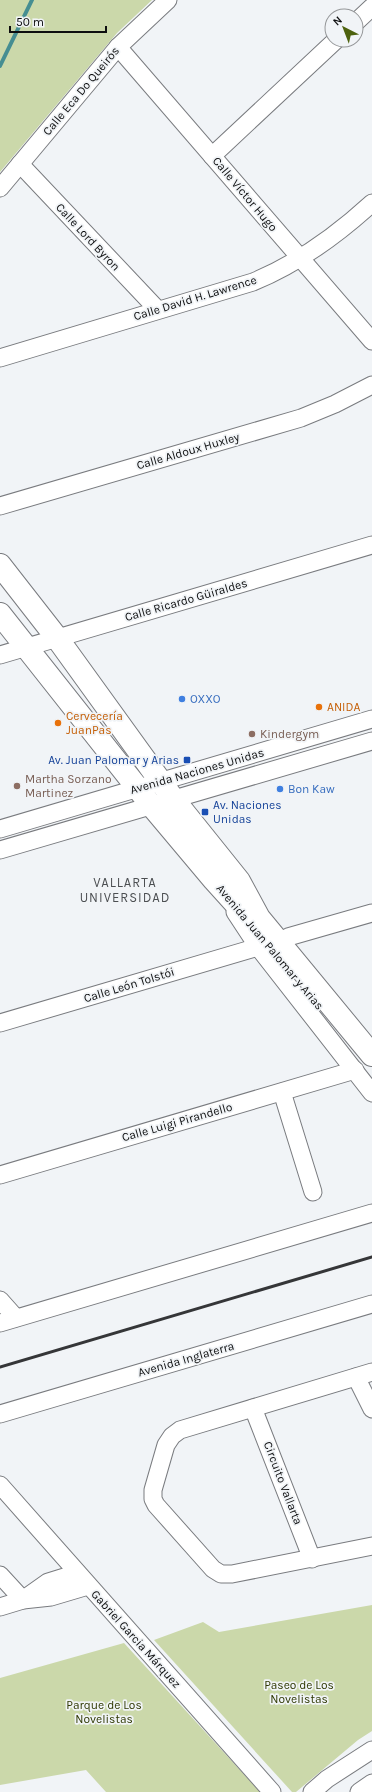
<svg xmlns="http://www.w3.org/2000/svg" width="372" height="1792" viewBox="0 0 372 1792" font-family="Karla,sans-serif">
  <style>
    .green { fill: #cbd8aa }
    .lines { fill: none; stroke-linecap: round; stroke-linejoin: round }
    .stream { stroke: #468e92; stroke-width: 4 }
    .minor-casing { stroke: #797b7f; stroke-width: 19 }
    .major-casing { stroke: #797b7f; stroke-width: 24 }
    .minor { stroke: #fff; stroke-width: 17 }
    .major { stroke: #fff; stroke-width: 22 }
    .rail { stroke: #353638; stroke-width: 3 }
    .shop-dot { fill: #3f7fe0; stroke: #f1f4f7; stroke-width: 1.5 }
    .food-dot { fill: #e8710a; stroke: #f1f4f7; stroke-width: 1.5 }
    .education-dot { fill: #8d6e63; stroke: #f1f4f7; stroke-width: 1.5 }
    .transit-dot { fill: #1a4fb4; stroke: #f1f4f7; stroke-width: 1.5 }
    .labels { text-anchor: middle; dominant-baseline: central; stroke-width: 3.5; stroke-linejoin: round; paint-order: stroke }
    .street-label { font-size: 12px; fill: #0d0e0f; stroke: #f1f4f7 }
    .shop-label { font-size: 12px; fill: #366cbe; stroke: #f1f4f7; text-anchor: start }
    .food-label { font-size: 12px; fill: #c56008; stroke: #f1f4f7; text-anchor: start }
    .education-label { font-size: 12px; fill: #785e54; stroke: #f1f4f7; text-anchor: start }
    .transit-label { font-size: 12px; fill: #164399; stroke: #f1f4f7; text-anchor: end }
    .park-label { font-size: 12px; fill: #2f3903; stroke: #f1f4f7 }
    .neighbourhood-label { font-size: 13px; letter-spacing: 1px; fill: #4c4f52; stroke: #f1f4f7 }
  </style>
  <rect width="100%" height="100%" fill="#f1f4f7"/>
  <g class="green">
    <path d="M0 0H152L117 33 0 172Z"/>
    <path d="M372 1605V1731L358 1740 296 1792H292L154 1640 203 1622 219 1632Z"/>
    <path d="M124 1643 260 1792H106L86 1770 0 1785V1678Z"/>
  </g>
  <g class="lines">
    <path class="stream" d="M0 66 32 0"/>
    <g class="minor-casing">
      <g id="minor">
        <path d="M356 22 372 7"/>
        <path d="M118 47 372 341"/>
        <path d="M212 156 336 40"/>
        <path d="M20 164 157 309"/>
        <path d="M0 188 118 47 168 0"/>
        <path d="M0 358 253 282C299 263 336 236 372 203"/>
        <path d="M0 506 301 418 335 404 372 385"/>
        <path d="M0 655 372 545"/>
        <path d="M0 829 372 719"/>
        <path d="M0 850 372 741"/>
        <path d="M235 912 258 947 372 1093"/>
        <path d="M288 937 372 913"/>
        <path d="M0 1023 258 947"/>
        <path d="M282 1092 313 1192"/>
        <path d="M0 1175 355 1070"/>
        <path d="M0 1300 16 1318"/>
        <path d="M0 1323 372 1213"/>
        <path d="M372 1372 180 1430 172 1436 166 1445 153 1490V1499L156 1505 213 1569 221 1574H232L372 1546"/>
        <path d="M356 1377 372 1409"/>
        <path d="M253 1408 312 1559"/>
        <path d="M0 1414 372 1304"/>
        <path d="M0 1485 272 1792"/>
        <path d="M0 1575 23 1600"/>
        <path d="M24 1599 48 1582 77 1573"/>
        <path d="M0 1607 23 1600 51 1597 88 1586"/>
        <path d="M312 1792 327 1779 372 1750"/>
        <path d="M359 1792 372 1783"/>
      </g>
    </g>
    <g class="major-casing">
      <g id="major">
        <path d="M0 565 57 638 174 800 239 881 259 918 372 1055"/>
        <path d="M0 614 151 805 214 880 251 921"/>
      </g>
    </g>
    <use href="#minor" class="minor"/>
    <use href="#major" class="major"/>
    <path class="rail" d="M0 1367 372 1257"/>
  </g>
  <g class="shop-dot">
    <circle cx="182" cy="699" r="4"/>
    <circle cx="280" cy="789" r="4"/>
  </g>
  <g class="food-dot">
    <circle cx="319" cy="707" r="4"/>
    <circle cx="58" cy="723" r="4"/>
  </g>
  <g class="education-dot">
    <circle cx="252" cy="734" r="4"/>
    <circle cx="17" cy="786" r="4"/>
  </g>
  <g class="transit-dot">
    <rect x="183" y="756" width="8" height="8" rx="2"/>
    <rect x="201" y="808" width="8" height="8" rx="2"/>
  </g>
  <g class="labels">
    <g class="street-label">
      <text transform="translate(81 91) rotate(-50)">Calle Eca Do Queirós</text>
      <text transform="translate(245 194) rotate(50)">Calle Víctor Hugo</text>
      <text transform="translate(88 237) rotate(47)">Calle Lord Byron</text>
      <text transform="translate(195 298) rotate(-17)">Calle David H. Lawrence</text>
      <text transform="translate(188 451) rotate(-16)">Calle Aldoux Huxley</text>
      <text transform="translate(186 600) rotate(-16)">Calle Ricardo Güiraldes</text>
      <text transform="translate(197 771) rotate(-16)">Avenida Naciones Unidas</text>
      <text transform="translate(270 947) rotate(50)">Avenida Juan Palomar y Arias</text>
      <text transform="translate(129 985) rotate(-17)">Calle León Tolstói</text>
      <text transform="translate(177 1122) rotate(-16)">Calle Luigi Pirandello</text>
      <text transform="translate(186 1359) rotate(-16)">Avenida Inglaterra</text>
      <text transform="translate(283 1483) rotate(69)">Circuito Vallarta</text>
      <text transform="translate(136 1639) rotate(48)">Gabriel Garcia Márquez</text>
    </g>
    <g class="shop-label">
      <text x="190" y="699">OXXO</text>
      <text x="288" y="789">Bon Kaw</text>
    </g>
    <g class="food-label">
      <text x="327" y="707">ANIDA</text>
      <text x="66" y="716">Cervecería<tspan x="66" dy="14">JuanPas</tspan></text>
    </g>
    <g class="education-label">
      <text x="260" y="734">Kindergym</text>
      <text x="25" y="779">Martha Sorzano<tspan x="25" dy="14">Martinez</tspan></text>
    </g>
    <g class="transit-label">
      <text x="179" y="760">Av. Juan Palomar y Arias</text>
      <text x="213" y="805" text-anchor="start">Av. Naciones<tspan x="213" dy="14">Unidas</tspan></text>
    </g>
    <g class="park-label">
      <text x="299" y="1685">Paseo de Los<tspan x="299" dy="14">Novelistas</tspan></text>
      <text x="104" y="1705">Parque de Los<tspan x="104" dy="14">Novelistas</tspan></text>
    </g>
    <g class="neighbourhood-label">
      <text x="125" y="882">VALLARTA<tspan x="125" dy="15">UNIVERSIDAD</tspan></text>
    </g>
  </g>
  <g transform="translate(344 28) rotate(318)"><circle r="19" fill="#f1f4f7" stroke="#96989a"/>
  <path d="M0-3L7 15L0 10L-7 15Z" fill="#4d620e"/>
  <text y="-6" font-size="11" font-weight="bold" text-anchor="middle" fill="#0d0e0f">N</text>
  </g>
  <path d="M10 26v6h96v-6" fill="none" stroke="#0d0e0f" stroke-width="2"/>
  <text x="16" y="26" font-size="12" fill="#0d0e0f" stroke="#f1f4f7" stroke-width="3" paint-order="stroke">50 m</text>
</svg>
